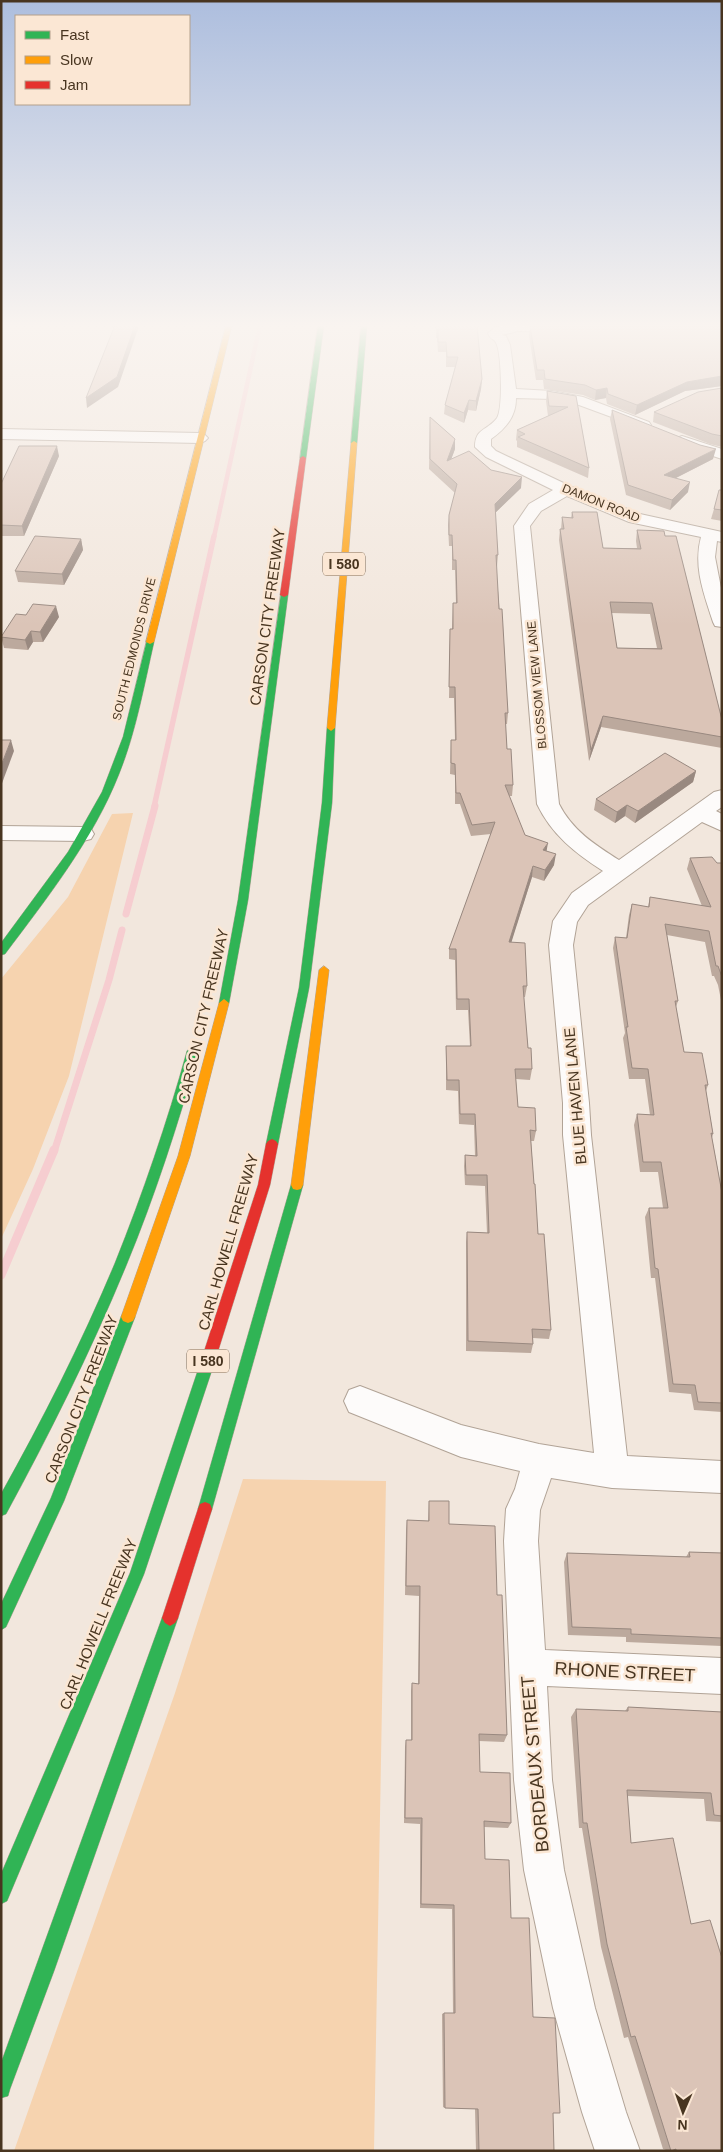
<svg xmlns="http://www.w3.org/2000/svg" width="723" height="2152" viewBox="0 0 723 2152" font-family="Arial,sans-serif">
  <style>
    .green { fill: #f6d3af }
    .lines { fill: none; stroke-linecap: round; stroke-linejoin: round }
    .stream-far3 { stroke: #f6cdd0; stroke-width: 4.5 }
    .stream-far2 { stroke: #f6cdd0; stroke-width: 5.5 }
    .stream-far1 { stroke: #f6cdd0; stroke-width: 7 }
    .stream { stroke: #f6cdd0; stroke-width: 9 }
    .street-casing { stroke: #b1a396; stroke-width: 2 }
    .fast-casing { stroke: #b1a396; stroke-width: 1 }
    .slow-casing { stroke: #b1a396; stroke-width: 1 }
    .jam-casing { stroke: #b1a396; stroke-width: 1 }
    .street { fill: #fdfbfa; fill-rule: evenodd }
    .fast { fill: #30b455; fill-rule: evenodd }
    .slow { fill: #ff9f0a; fill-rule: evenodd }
    .jam { fill: #e5322d; fill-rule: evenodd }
    .wall { fill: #bca99d; fill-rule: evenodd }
    .shaded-wall { fill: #998980 }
    .building { fill: #dbc4b7; stroke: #998980; fill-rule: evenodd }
    .labels { text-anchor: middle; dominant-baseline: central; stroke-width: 5; stroke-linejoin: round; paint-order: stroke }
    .far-street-label { font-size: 12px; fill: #483520; stroke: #fbe7d4 }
    .shield { fill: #fbe7d4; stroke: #7e6a56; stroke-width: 1 }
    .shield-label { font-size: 14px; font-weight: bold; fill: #483520 }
    .street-label { font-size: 15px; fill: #483520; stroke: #fbe7d4 }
    .near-street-label { font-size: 18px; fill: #483520; stroke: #fbe7d4 }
  </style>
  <rect width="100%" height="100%" fill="#f2e7dd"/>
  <g class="green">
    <path d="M133 813 69 1076 33 1169 1 1239V979L68 897 112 814Z"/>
    <path d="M243 1479 386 1481 374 2151H14L175 1693Z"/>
  </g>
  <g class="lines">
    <path class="stream-far3" d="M214 537 260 325"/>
    <path class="stream-far2" d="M154 807 214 536"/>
    <g class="stream-far1">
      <path d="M126 914 155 806"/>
      <path d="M54 1152 109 980 122 930"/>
    </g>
    <path class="stream" d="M1 1275 54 1150"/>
    <g class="street-casing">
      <g id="street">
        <path d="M504 325H569L572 328 565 332 518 331 502 335 506 336 510 345 516 389 552 391 583 397 649 422 651 425 649 428 644 429 579 405 552 399 516 398C516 417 506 428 491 439V446L496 451 572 487 640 514 722 532V542L717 541 715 557 722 593V627L715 626 713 622C704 594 693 567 701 537L629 522 567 496 541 511 530 526 559 804C572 830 595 845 619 860L714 792 722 790V807L716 811 722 814V831L702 822 588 905 577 922 573 945 589 1103 591 1135 627 1456 722 1461V1493L612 1488 551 1478 540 1510 538 1541 545 1650 722 1658V1694L547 1686 552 1780 564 1870 595 2008 626 2112 640 2151H595L582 2112 553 2008 524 1870 514 1780 504 1541 506 1509 515 1489 520 1471 461 1457 349 1412 344 1401 349 1390 360 1386 461 1425 539 1444 594 1453 563 1135V1103L549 945 553 921 572 893 603 871C575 853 552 835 537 804L514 526 529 504 553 490 486 457 475 447C475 428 487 431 497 418 503 409 502 349 495 341 492 338 490 339 488 333L496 327Z"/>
        <path d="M1 429 200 433 205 435 208 438 205 441 200 443 1 439Z"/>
        <path d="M682 436 722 449V459L677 444 674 441 677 438Z"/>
        <path d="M1 826 83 827 91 829 94 834 91 839 83 841 1 840Z"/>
      </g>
    </g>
    <g class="fast-casing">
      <g id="fast">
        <path d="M318 325H324L306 458 303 460 300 458Z"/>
        <path d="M361 325H367L357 443 354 445 351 443Z"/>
        <path d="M281 593 288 595 248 900 229 1003 224 1007 219 1003 238 900Z"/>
        <path d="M147 640 154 642C144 686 136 732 119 774 93 840 47 898 5 954L1 955V943L68 852 102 792 123 737Z"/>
        <path d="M331 725 335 728 332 803 309 988 278 1144 276 1147H268L266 1144 299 988 322 803 327 728Z"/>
        <path d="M193 1047 199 1051C178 1124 155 1196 126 1266 91 1351 50 1433 6 1514L1 1516V1494C43 1419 82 1342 115 1263 143 1193 167 1123 187 1051Z"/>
        <path d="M297 1180 301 1181 303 1185 212 1509 210 1514 205 1516 200 1514 198 1509 291 1185 293 1181Z"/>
        <path d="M128 1311 133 1313 135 1317 64 1501 6 1627 1 1630V1604L51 1498 121 1317 123 1313Z"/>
        <path d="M207 1358 212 1360 214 1364 144 1574 7 1901 1 1904V1874L130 1573 200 1364 202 1360Z"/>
        <path d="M170 1610 175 1613 178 1618 54 1971 10 2089 8 2096 1 2098V2063L162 1618 165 1613Z"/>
      </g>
    </g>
    <g class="slow-casing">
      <g id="slow">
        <path d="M226 325H232L154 642 150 644 146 642Z"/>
        <path d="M354 441 357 443 335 728 331 731 327 728 351 443Z"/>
        <path d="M324 966 329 970 303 1185 301 1189 297 1190 293 1189 291 1185 319 970Z"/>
        <path d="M224 999 229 1003 190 1156 135 1317 133 1321 128 1323 123 1321 121 1317 178 1156 219 1003Z"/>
      </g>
    </g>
    <g class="jam-casing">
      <g id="jam">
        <path d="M303 456 306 458 288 595 284 597 280 595 300 458Z"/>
        <path d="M272 1139 276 1141 278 1144 270 1185 214 1364 212 1368 207 1370 202 1368 200 1364 258 1185 266 1144 268 1141Z"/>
        <path d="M205 1502 210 1504 212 1509 178 1618 175 1623 170 1626 165 1623 162 1618 198 1509 200 1504Z"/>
      </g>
    </g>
    <use href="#street" class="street"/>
    <use href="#fast" class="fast"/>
    <use href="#slow" class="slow"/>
    <use href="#jam" class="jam"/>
  </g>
  <g class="wall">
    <path d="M436 325 482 379 481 389 476 411 468 410 464 423 444 414 445 405 455 367H446V352H438L437 338H436Z"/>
    <path d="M530 326H722V386L685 391 635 415 607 404 606 398 595 400 583 395 544 389 543 380H536L529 336Z"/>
    <path d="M722 388V447L710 444 653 422 654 412Z"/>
    <path d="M547 391 576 396 589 468 588 478 517 447V441L516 440 517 430 548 416 546 401Z"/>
    <path d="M612 410 713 459 676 478 688 492 670 510 626 495 610 419Z"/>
    <path d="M430 417 455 439V449L451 459 491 470 521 488 495 513 498 555 497 566H496L508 713 507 724H505L507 749 513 785 512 796H509L525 835 546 851 554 865 544 881 532 877 511 942 527 986 525 997H523L528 1048 532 1069 530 1080 516 1079 518 1107 536 1131 534 1141H531L534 1184 538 1234 551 1330 549 1339 533 1338V1344L531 1353 466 1351V1242L467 1232 487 1233 485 1186 465 1185 464 1166 465 1155 475 1156 474 1125 459 1124 458 1091 446 1090V1046H470L468 1010H456L455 960 449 959V949L491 834 471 836 460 804H455V775L450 774 451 740H455L454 698H449L450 640V629H452L453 603H456L455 570H452V546H449L448 525 449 515 455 493 429 469Z"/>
    <path d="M59 456 24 536H1V484Z"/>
    <path d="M722 490V521L711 519 714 509Z"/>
    <path d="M572 512 603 548H637L636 541 637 530 722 720V748L601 727 589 761 559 540 560 529H561L562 517 571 518ZM611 613 650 614 657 648H617Z"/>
    <path d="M81 539 83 550 64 585 18 582 15 571Z"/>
    <path d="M59 617 43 642H33L28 650 4 648 1 636Z"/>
    <path d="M696 771 693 782 635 823 625 816 615 823 594 810 596 799Z"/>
    <path d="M690 858 717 863H722V1005L718 985 714 976H712L705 942 667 935 678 1001 676 1007 684 1052 708 1085 706 1091 713 1134 712 1138 722 1193V1412L694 1410 691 1394 669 1392 655 1278H651L645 1217 649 1208H663L658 1172H640L634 1125 637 1114 650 1115 645 1079H629L623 1038 625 1033 613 948 615 937 626 938 629 915 632 904 648 907 650 897 702 906 687 869Z"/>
    <path d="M429 1501 449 1524 497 1595 507 1735 504 1742 479 1741 480 1772 511 1823 508 1828 484 1827 485 1859 511 1918 553 2113 554 2151H476L475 2109 445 2108 443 2107 442 2014 444 2013H453L452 1909 420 1908V1824L404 1823 405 1747 406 1740H411V1691L412 1683 418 1684 419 1596 405 1595 406 1531 407 1520 428 1521Z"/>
    <path d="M689 1552 722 1553V1646L626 1642V1637L568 1635 564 1562 567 1553 686 1557Z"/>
    <path d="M628 1707 722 1712V1822L706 1821 704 1799 627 1796 631 1843 722 2151H669L663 2149 628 2037 624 2038 601 1947 582 1828H579L571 1717 576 1709 625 1711Z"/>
  </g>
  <g class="shaded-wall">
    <path d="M135 325H138V329L118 387 87 408 86 398Z"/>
    <path d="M722 376V386L685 391 635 415 637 405 687 382Z"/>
    <path d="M482 379 481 389 476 411V401Z"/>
    <path d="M607 388 606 398 595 400 596 390Z"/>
    <path d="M469 400 468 410 464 423V413Z"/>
    <path d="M455 439V449L447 471V461Z"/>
    <path d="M57 446 59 456 24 536 22 526Z"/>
    <path d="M716 449 713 459 662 485 664 475Z"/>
    <path d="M522 477 521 488 494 514 495 504Z"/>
    <path d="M690 482 688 492 670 510 672 500Z"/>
    <path d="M81 539 83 550 64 585 62 574Z"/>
    <path d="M56 606 59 617 43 642 40 632Z"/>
    <path d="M31 631 33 642 28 650 25 640Z"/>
    <path d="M603 716 601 727 589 761 591 750Z"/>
    <path d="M11 740 14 751 1 786V766Z"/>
    <path d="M696 771 693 782 635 823 638 811Z"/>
    <path d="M627 805 625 816 615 823 617 812Z"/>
    <path d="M548 843 546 854 543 850Z"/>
    <path d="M556 854 554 865 544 881 545 870Z"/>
    <path d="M533 866 532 877 508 953 509 942Z"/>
  </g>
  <g class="building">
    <path d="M115 325H135L117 377 86 398Z"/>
    <path d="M436 325H477L482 379 476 401 469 400 464 413 445 405 458 357H447L446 342H438V329H436Z"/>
    <path d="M530 326H722V376L687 382 637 405 608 394 607 388 596 390 585 385 545 379 544 370H537Z"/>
    <path d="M722 388V436L712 434 654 412 698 392Z"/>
    <path d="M547 391 576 396 589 468 518 437 525 434 517 430 568 407 549 406Z"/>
    <path d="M612 410 700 445 716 449 664 475 690 482 672 500 628 485Z"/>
    <path d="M430 417 455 439 447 461 469 451 491 470 522 477 495 504 498 555H496L499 609H502L508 713H505L507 749H511L513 785H505L525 835 548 843 543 850 556 854 545 870 533 866 509 942 525 943 527 986H523L528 1048H531L532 1069H515L518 1107 535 1108 536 1131 530 1130 534 1184H535L538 1234H544L551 1330 532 1329 533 1344 468 1341 467 1232 489 1233 487 1175H466L465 1155 477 1156 475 1114H460L459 1080H447L446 1046H471L469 999H457L456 949H449L495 822 472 825 460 793H456L455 764 451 763V740H456L455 687H449L450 629H453V603H457L456 560H453L452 535H449V515L457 484 430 459Z"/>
    <path d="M19 446H57L22 526 1 525V484Z"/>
    <path d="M719 490H722V510L714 509Z"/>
    <path d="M572 512H597L603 548 641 549 637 530 664 531 665 536H676L722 720V737L603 716 591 750 560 529H564L562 517 573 518ZM610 602 652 603 662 649 617 648Z"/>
    <path d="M35 536 81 539 62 574 15 571Z"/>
    <path d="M33 604 56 606 40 632 31 631 25 640 1 637 16 614 26 615Z"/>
    <path d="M1 740H11L1 766Z"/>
    <path d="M665 753 696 771 638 811 627 805 617 812 596 799Z"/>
    <path d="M712 857 717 863H722V977L718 966H716L709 931 665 924 678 1001H675L684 1052 702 1053 708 1085H705L713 1134 711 1133 722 1193V1403L698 1402 695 1385 673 1384 658 1269 655 1268 649 1208H668L661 1162H643L637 1114 654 1115 648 1069 632 1068 626 1027H628L615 937 627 938 632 904 649 907 650 897 711 907 690 858Z"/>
    <path d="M429 1501H449V1524L495 1526 497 1595H502L507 1735 479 1734 480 1772 510 1773 511 1823 484 1821 485 1859 509 1860 511 1918H529L533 2017 555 2018 560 2113H553L554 2151H479L478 2109 445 2108 444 2013H455L454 1905 421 1904 422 1818H405L406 1740H412V1683L419 1684 420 1586H406L407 1520 429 1521Z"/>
    <path d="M689 1552 722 1553V1638L631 1634V1629L572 1627 567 1553 690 1557Z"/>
    <path d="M628 1707 722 1712V1816L714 1815 711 1793 627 1790 631 1843 673 1838 691 1924 710 1920 722 1958V2151H676V2149L671 2151 635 2036 631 2037 607 1944 587 1823H583L576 1709 628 1711Z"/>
  </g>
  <linearGradient id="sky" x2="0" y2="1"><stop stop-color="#adbede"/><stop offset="0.52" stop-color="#f9f4f0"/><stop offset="1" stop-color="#f9f4f0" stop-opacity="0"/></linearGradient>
  <rect width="723" height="626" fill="url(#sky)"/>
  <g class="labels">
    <g class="far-street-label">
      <text transform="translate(601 503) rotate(22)">DAMON ROAD</text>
      <text transform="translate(134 649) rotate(-76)">SOUTH EDMONDS DRIVE</text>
      <text transform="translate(537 685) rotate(-95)">BLOSSOM VIEW LANE</text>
    </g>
    <g class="shield">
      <rect x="323" y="552.5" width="42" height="23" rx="4"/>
      <rect x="187" y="1349.5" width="42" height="23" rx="4"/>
    </g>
    <g class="shield-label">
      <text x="344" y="564">I 580</text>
      <text x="208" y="1361">I 580</text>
    </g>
    <g class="street-label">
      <text transform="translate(267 617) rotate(-82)">CARSON CITY FREEWAY</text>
      <text transform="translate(203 1016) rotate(-77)">CARSON CITY FREEWAY</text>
      <text transform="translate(575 1096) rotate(-95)">BLUE HAVEN LANE</text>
      <text transform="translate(228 1242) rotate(-74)">CARL HOWELL FREEWAY</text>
      <text transform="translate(81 1399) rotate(-69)">CARSON CITY FREEWAY</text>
      <text transform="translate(98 1624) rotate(-68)">CARL HOWELL FREEWAY</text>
    </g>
    <g class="near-street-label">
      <text transform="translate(625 1672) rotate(3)">RHONE STREET</text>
      <text transform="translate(535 1764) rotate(-95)">BORDEAUX STREET</text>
    </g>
  </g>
  <rect width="723" height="2152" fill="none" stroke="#483520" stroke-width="5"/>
  <rect x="15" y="15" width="175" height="90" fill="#fbe7d4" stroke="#b3a08c"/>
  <rect x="25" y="31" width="25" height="8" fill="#30b455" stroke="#b3a08c"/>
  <text x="60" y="40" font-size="15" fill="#483520">Fast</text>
  <rect x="25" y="56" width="25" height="8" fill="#ff9f0a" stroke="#b3a08c"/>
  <text x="60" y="65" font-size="15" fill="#483520">Slow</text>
  <rect x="25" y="81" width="25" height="8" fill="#e5322d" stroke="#b3a08c"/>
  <text x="60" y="90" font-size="15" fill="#483520">Jam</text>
  <g transform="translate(683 2112) rotate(182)" stroke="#fbe7d4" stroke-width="4" paint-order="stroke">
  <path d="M0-4L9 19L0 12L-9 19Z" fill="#483520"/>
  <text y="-8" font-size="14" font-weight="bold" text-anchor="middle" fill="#483520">N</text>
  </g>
</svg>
